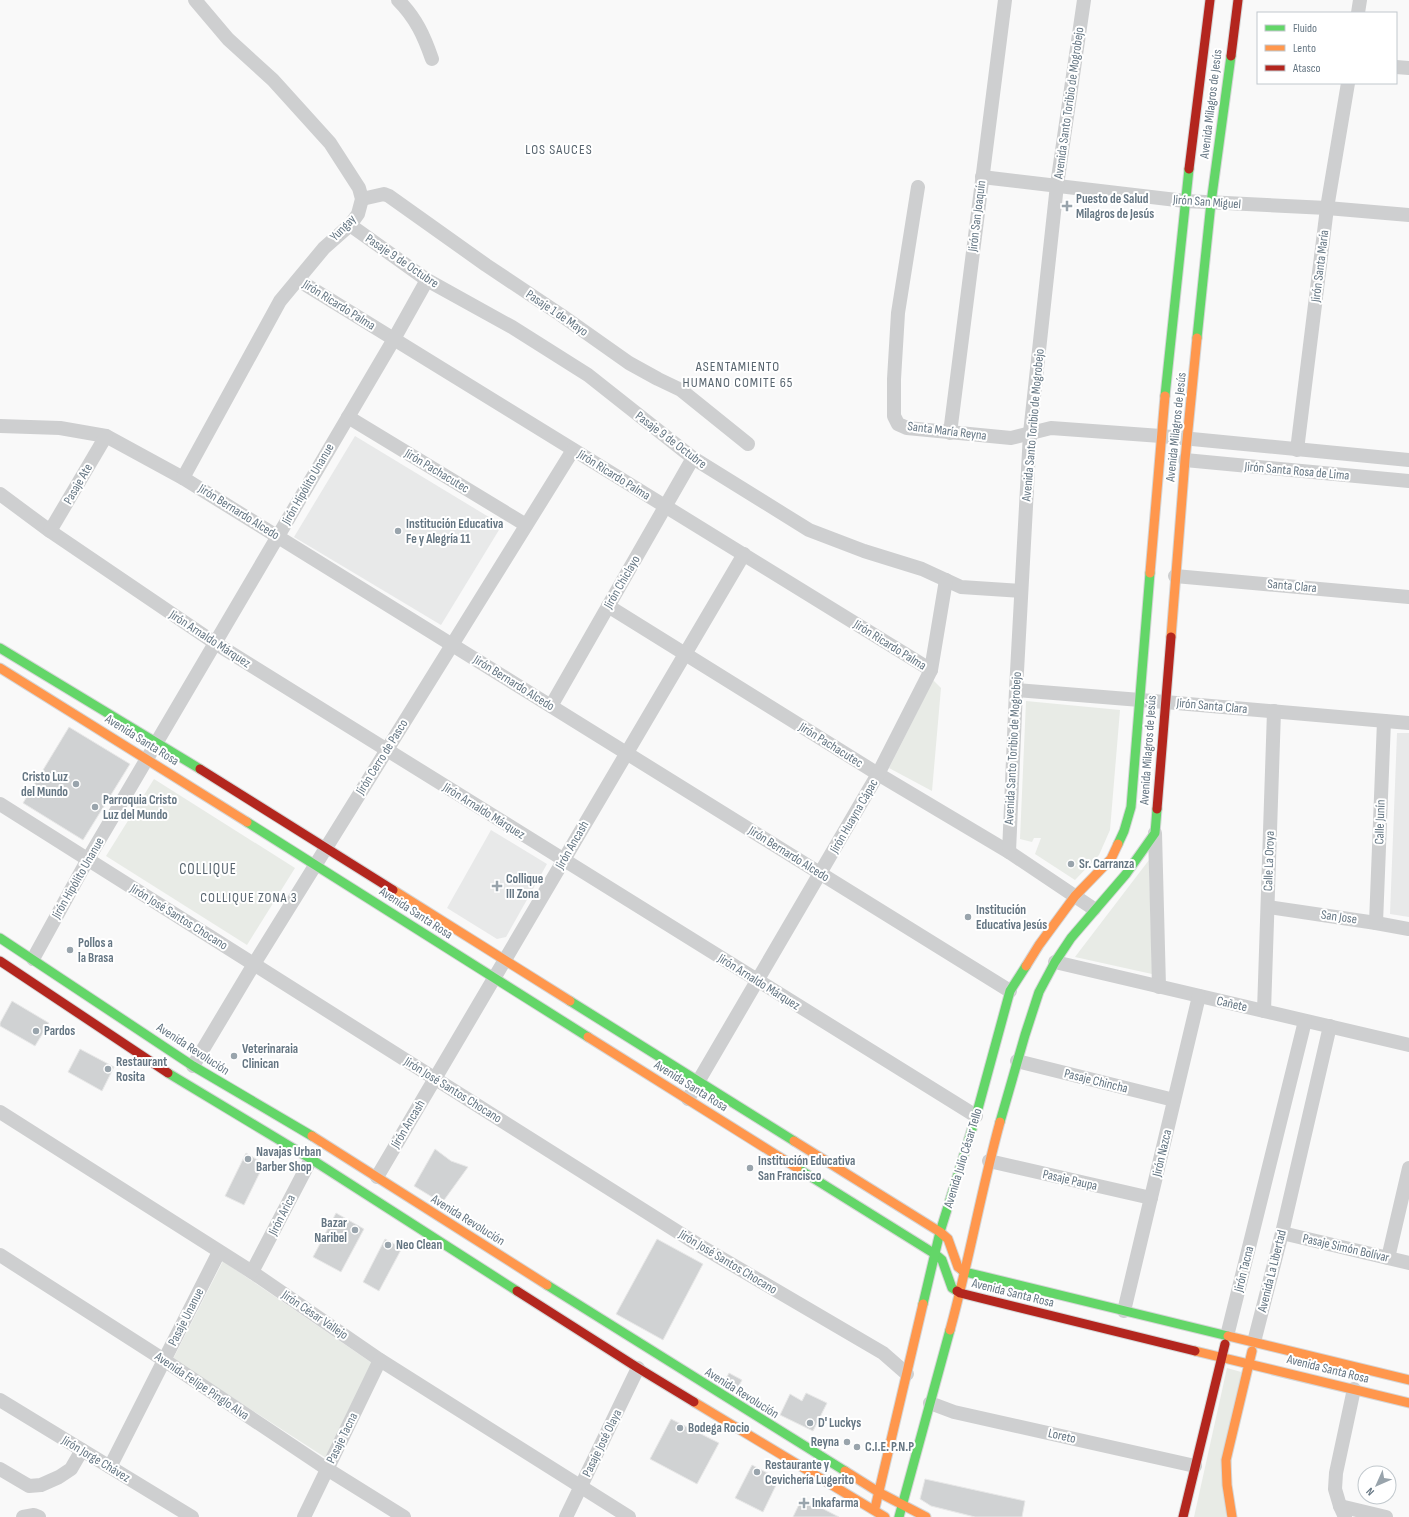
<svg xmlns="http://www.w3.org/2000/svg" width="1409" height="1517" viewBox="0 0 1409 1517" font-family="'Sofia Sans Condensed',sans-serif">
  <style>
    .built { fill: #e8e9e9 }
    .green { fill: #e8ebe6 }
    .building { fill: #d0d2d3; stroke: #e8e8e8 }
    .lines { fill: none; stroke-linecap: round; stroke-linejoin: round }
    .fast-casing { stroke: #d5d6d7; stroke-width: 11 }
    .slow-casing { stroke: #d5d6d7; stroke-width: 11 }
    .jam-casing { stroke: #d5d6d7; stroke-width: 11 }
    .street { stroke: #cecfd0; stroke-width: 14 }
    .fast { stroke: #63d668; stroke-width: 9 }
    .slow { stroke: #ff974d; stroke-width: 9 }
    .jam { stroke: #b3261e; stroke-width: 9 }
    .poi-dot { fill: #99a4ac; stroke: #fff; stroke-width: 1.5 }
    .labels { text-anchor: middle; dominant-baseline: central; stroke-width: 4; stroke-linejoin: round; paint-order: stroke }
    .street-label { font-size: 13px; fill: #657683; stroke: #fff }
    .poi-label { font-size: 13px; font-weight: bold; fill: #657683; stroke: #fff; text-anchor: start }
    .neighbourhood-label { font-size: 14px; letter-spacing: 1px; fill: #57646e; stroke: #fff }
    .quarter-label { font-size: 15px; letter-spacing: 1px; fill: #57646e; stroke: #fff }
  </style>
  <rect width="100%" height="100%" fill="#f9f9f9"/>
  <g class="built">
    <path d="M355 436 502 525 441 625 294 537Z"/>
    <path d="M1397 733H1409V917L1390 914Z"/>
    <path d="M491 830 547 864 506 937 497 939 447 908Z"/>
  </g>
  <g class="green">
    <path d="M933 680 941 688 932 791 889 768Z"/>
    <path d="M1026 701 1120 710 1110 830 1099 855 1075 880 1035 854 1041 838H1034L1032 842 1020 839Z"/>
    <path d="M154 779 295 868 247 945 106 856Z"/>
    <path d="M1149 860 1152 974 1075 957Z"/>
    <path d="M223 1261 372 1363 326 1458 173 1359Z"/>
    <path d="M1227 1368 1241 1372 1226 1517H1194Z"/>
  </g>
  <g class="building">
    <path d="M69 727 130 764 83 840 23 803Z"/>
    <path d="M12 1001 49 1023 35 1046 0 1026V1023Z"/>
    <path d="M80 1049 114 1067 102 1091 68 1072Z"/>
    <path d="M435 1149 451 1161 468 1167 442 1203 414 1186Z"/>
    <path d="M246 1153 264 1164 244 1205 225 1196Z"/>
    <path d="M336 1213 364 1229 341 1272 313 1257Z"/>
    <path d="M385 1239 402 1248 379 1291 363 1282Z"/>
    <path d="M657 1239 703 1264 663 1340 616 1314Z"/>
    <path d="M729 1373 742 1380 737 1389 724 1382Z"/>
    <path d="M806 1393 827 1403 813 1431 780 1415 790 1394 802 1401Z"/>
    <path d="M671 1419 719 1443 697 1484 650 1459Z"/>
    <path d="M752 1465 779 1479 763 1512 735 1498Z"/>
    <path d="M925 1479 1025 1501 1022 1517H975L931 1506 920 1499Z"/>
    <path d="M802 1498 839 1517H793Z"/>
  </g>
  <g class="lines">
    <g class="fast-casing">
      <g id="fast">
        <path d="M1197 338 1211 203 1231 56"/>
        <path d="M1165 396 1189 169"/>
        <path d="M0 648 200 769"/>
        <path d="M247 822 588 1037"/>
        <path d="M1118 844 1124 831 1131 807 1150 573"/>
        <path d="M0 938 193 1066 312 1136"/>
        <path d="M570 1001 794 1141"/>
        <path d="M168 1073 311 1159 517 1291"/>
        <path d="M1000 1122 1025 1035 1039 992 1055 962 1071 938 1126 874 1155 833 1157 809"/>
        <path d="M797 1168 935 1254 942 1260 952 1288 957 1291"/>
        <path d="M962 1270 965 1272 1228 1336"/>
        <path d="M547 1285 845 1471"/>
        <path d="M923 1304 940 1232 976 1116 1010 991 1026 966"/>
        <path d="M899 1517 950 1330"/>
      </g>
    </g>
    <g class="slow-casing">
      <g id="slow">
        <path d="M1150 573 1165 396"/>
        <path d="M1171 637 1185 460 1197 338"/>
        <path d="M0 668 247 822"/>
        <path d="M393 890 570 1001"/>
        <path d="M1026 966 1039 945 1075 896 1111 859 1118 844"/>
        <path d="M588 1037 797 1168"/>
        <path d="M312 1136 547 1285"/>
        <path d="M794 1141 940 1232 948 1239 958 1267 962 1270"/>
        <path d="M950 1330C969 1261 981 1191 1000 1122"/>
        <path d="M1228 1336 1409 1380"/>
        <path d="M1195 1351 1409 1403"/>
        <path d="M694 1402 885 1517"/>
        <path d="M845 1471 880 1493 926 1517"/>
        <path d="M875 1508 923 1304"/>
        <path d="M1232 1517 1227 1485 1226 1460 1252 1351"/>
      </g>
    </g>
    <g class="jam-casing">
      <g id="jam">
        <path d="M1231 56 1238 0"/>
        <path d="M1189 169 1210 0"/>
        <path d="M200 769 393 890"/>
        <path d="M1157 809 1171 637"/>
        <path d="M0 961 168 1073"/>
        <path d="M517 1291 638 1368 694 1402"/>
        <path d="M957 1291 960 1293 1195 1351"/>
        <path d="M1183 1517 1225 1344"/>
      </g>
    </g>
    <g class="street">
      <path d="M398 0C416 18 424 36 432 59"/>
      <path d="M1358 13 1360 0"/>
      <path d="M1396 67 1409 68"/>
      <path d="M982 177 1185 201 1327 208 1409 215"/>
      <path d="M918 187 898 313 894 379V416L898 424 907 428 1011 438 1051 428 1161 436 1409 460"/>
      <path d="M362 199 384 194 389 196 486 265 561 315 629 363 658 379 681 390 748 444"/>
      <path d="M350 225 427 280 512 327 588 375 693 458 809 530 864 551 922 569 961 587 1021 591"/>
      <path d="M298 280 931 670"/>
      <path d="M348 417 526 525"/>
      <path d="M0 426 60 428 106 436 183 478 1010 991"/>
      <path d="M950 433 1005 0"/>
      <path d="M1297 450 1327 208 1348 83"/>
      <path d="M1185 460 1409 481"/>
      <path d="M183 478 280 301 324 248 350 225 358 214 362 199 359 188 330 143 273 80 228 39 195 0"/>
      <path d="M0 494 50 531 215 643 976 1116"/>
      <path d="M50 531 106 436"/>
      <path d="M1175 576 1409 597"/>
      <path d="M608 606 878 774 1009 852 1094 909"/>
      <path d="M1016 690 1165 702 1409 723"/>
      <path d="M551 706 693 458"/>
      <path d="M0 804 697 1244 883 1353 907 1374"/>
      <path d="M1155 833 1159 987"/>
      <path d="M1009 852 1016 690 1030 433 1057 185 1084 0"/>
      <path d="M1268 907 1376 923 1409 929"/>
      <path d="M1376 923 1384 721"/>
      <path d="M33 959 88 859 394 339 427 280"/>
      <path d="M1055 962 1409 1045"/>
      <path d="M1264 1011 1274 711"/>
      <path d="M1017 1061 1174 1100"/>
      <path d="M193 1066 254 964 573 450"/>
      <path d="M688 1099 878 774 931 670 946 580"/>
      <path d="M0 1112 252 1272 380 1360 629 1517"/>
      <path d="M989 1161 1151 1198"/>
      <path d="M377 1177 744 554"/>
      <path d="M1282 1233 1409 1263"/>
      <path d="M0 1255 164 1360 327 1469 404 1517"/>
      <path d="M1388 1258 1409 1168"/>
      <path d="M252 1272 311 1159"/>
      <path d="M1124 1311 1199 996"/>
      <path d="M1227 1336 1305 1021"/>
      <path d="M1254 1342 1282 1233 1330 1026"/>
      <path d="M0 1400 192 1517"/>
      <path d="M930 1403 954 1412 1195 1466"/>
      <path d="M110 1467 219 1252"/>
      <path d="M0 1469 29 1486 41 1485 59 1477 71 1469 82 1450"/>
      <path d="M1340 1506 1386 1517"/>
      <path d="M23 1517 34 1515 39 1517"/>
      <path d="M304 1517 380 1360"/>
      <path d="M566 1517 638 1368"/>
      <path d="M1345 1517 1340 1506 1335 1489 1336 1473 1354 1389"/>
    </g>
    <use href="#fast" class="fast"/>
    <use href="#slow" class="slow"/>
    <use href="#jam" class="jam"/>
  </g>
  <g class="poi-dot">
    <path d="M1065 200h4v4h4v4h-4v4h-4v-4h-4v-4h4z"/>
    <circle cx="398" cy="531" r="4"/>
    <circle cx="76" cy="784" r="4"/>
    <circle cx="95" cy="807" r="4"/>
    <circle cx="1071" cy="864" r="4"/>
    <path d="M495 880h4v4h4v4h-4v4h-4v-4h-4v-4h4z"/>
    <circle cx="968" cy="917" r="4"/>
    <circle cx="70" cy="950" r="4"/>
    <circle cx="36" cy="1031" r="4"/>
    <circle cx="234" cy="1056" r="4"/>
    <circle cx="108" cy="1069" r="4"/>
    <circle cx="248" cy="1159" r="4"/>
    <circle cx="750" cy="1168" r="4"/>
    <circle cx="355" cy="1230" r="4"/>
    <circle cx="388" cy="1245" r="4"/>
    <circle cx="810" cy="1423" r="4"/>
    <circle cx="680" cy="1428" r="4"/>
    <circle cx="847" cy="1442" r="4"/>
    <circle cx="857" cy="1447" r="4"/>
    <circle cx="757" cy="1472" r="4"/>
    <path d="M802 1497h4v4h4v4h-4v4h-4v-4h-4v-4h4z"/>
  </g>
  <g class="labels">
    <g class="street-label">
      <text transform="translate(1069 103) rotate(-82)">Avenida Santo Toribio de Mogrobejo</text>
      <text transform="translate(1211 104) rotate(-83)">Avenida Milagros de Jesús</text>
      <text transform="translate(1207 202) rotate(4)">Jirón San Miguel</text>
      <text transform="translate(977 216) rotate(-83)">Jirón San Joaquín</text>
      <text transform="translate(343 228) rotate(-46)">Yungay</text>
      <text transform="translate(402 261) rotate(34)">Pasaje 9 de Octubre</text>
      <text transform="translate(1320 266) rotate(-83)">Jirón Santa María</text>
      <text transform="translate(339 305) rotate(32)">Jirón Ricardo Palma</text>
      <text transform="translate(557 313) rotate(34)">Pasaje 1 de Mayo</text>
      <text transform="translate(1033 425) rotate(-85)">Avenida Santo Toribio de Mogrobejo</text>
      <text transform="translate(1176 427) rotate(-84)">Avenida Milagros de Jesús</text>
      <text transform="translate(947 431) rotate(7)">Santa María Reyna</text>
      <text transform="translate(671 440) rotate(37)">Pasaje 9 de Octubre</text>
      <text transform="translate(437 471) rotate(31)">Jirón Pachacutec</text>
      <text transform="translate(1297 471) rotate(5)">Jirón Santa Rosa de Lima</text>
      <text transform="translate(614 475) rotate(32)">Jirón Ricardo Palma</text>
      <text transform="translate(78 484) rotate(-60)">Pasaje Ate</text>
      <text transform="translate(308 484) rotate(-60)">Jirón Hipólito Unanue</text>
      <text transform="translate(239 512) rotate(32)">Jirón Bernardo Alcedo</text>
      <text transform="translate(622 582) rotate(-60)">Jirón Chiclayo</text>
      <text transform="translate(1292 586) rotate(5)">Santa Clara</text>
      <text transform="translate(210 639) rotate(33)">Jirón Arnaldo Márquez</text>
      <text transform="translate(890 645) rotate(32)">Jirón Ricardo Palma</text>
      <text transform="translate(514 683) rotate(32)">Jirón Bernardo Alcedo</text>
      <text transform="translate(1212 706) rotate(5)">Jirón Santa Clara</text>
      <text transform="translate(142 740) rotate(32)">Avenida Santa Rosa</text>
      <text transform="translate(831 745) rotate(32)">Jirón Pachacutec</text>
      <text transform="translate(1013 748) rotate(-87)">Avenida Santo Toribio de Mogrobejo</text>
      <text transform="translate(1148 750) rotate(-86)">Avenida Milagros de Jesús</text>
      <text transform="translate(382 757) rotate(-58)">Jirón Cerro de Pasco</text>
      <text transform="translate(484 811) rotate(32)">Jirón Arnaldo Márquez</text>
      <text transform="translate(854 816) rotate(-60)">Jirón Huayna Cápac</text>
      <text transform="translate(1380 822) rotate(-88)">Calle Junín</text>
      <text transform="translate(572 845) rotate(-60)">Jirón Ancash</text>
      <text transform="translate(789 854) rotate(32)">Jirón Bernardo Alcedo</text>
      <text transform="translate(1269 861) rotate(-88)">Calle La Oroya</text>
      <text transform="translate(78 878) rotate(-60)">Jirón Hipólito Unanue</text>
      <text transform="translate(416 913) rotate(33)">Avenida Santa Rosa</text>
      <text transform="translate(179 917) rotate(32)">Jirón José Santos Chocano</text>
      <text transform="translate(1339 917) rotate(8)">San Jose</text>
      <text transform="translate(759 982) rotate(32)">Jirón Arnaldo Márquez</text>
      <text transform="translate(1232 1004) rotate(13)">Cañete</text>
      <text transform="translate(193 1049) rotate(33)">Avenida Revolución</text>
      <text transform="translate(1096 1081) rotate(14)">Pasaje Chincha</text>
      <text transform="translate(691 1086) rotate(32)">Avenida Santa Rosa</text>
      <text transform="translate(453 1090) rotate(32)">Jirón José Santos Chocano</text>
      <text transform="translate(408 1124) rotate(-59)">Jirón Ancash</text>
      <text transform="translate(1162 1153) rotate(-77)">Jirón Nazca</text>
      <text transform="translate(963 1158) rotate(-73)">Avenida Julio César Tello</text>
      <text transform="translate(1070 1180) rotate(13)">Pasaje Paupa</text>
      <text transform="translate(282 1215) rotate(-63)">Jirón Arica</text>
      <text transform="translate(468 1220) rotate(32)">Avenida Revolución</text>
      <text transform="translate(1346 1248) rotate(13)">Pasaje Simón Bolívar</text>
      <text transform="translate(728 1262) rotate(31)">Jirón José Santos Chocano</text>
      <text transform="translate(1244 1269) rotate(-76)">Jirón Tacna</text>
      <text transform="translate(1272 1271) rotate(-76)">Avenida La Libertad</text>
      <text transform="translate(1013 1293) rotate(14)">Avenida Santa Rosa</text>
      <text transform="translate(315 1315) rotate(34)">Jirón César Vallejo</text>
      <text transform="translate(186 1317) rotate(-63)">Pasaje Unanue</text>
      <text transform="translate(1328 1369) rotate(14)">Avenida Santa Rosa</text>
      <text transform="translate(202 1386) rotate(34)">Avenida Felipe Pinglo Alva</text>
      <text transform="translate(742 1393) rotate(32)">Avenida Revolución</text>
      <text transform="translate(1062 1436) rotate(13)">Loreto</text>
      <text transform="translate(342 1438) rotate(-64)">Pasaje Tacna</text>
      <text transform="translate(602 1443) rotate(-64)">Pasaje José Olaya</text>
      <text transform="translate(96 1459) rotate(31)">Jirón Jorge Chávez</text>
    </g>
    <g class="poi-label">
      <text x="1076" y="199">Puesto de Salud<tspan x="1076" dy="15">Milagros de Jesús</tspan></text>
      <text x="406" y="524">Institución Educativa<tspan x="406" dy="15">Fe y Alegría 11</tspan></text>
      <text x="68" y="777" text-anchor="end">Cristo Luz<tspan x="68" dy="15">del Mundo</tspan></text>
      <text x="103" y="800">Parroquia Cristo<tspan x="103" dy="15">Luz del Mundo</tspan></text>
      <text x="1079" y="864">Sr. Carranza</text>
      <text x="506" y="879">Collique<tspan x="506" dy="15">III Zona</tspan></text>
      <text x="976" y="910">Institución<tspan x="976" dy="15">Educativa Jesús</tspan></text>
      <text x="78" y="943">Pollos a<tspan x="78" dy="15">la Brasa</tspan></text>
      <text x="44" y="1031">Pardos</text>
      <text x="242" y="1049">Veterinaraia<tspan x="242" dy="15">Clinican</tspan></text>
      <text x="116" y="1062">Restaurant<tspan x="116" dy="15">Rosita</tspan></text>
      <text x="256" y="1152">Navajas Urban<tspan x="256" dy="15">Barber Shop</tspan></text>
      <text x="758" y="1161">Institución Educativa<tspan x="758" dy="15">San Francisco</tspan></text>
      <text x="347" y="1223" text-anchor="end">Bazar<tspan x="347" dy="15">Naribel</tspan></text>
      <text x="396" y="1245">Neo Clean</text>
      <text x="818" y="1423">D' Luckys</text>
      <text x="688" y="1428">Bodega Rocio</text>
      <text x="839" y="1442" text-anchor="end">Reyna</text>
      <text x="865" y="1447">C.I.E. P.N.P</text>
      <text x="765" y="1465">Restaurante y<tspan x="765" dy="15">Cevichería Lugerito</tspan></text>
      <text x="812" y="1503">Inkafarma</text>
    </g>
    <g class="neighbourhood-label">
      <text x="559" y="149">LOS SAUCES</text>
      <text x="738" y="366">ASENTAMIENTO<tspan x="738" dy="16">HUMANO COMITE 65</tspan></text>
      <text x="249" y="897">COLLIQUE ZONA 3</text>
    </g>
    <g class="quarter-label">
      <text x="208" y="869">COLLIQUE</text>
    </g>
  </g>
  <rect x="1257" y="12" width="140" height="72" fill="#ffffff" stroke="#c1c8cd"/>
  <rect x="1265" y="25" width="20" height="6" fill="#63d668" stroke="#c1c8cd"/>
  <text x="1293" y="32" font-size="12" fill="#657683">Fluido</text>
  <rect x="1265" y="45" width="20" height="6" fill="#ff974d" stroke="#c1c8cd"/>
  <text x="1293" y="52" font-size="12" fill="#657683">Lento</text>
  <rect x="1265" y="65" width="20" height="6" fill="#b3261e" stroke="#c1c8cd"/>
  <text x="1293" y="72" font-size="12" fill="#657683">Atasco</text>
  <g transform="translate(1377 1485) rotate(225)"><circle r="19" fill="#ffffff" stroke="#c1c8cd"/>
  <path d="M0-3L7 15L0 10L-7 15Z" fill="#99a4ac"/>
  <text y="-6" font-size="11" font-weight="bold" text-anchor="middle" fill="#657683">N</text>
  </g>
</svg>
